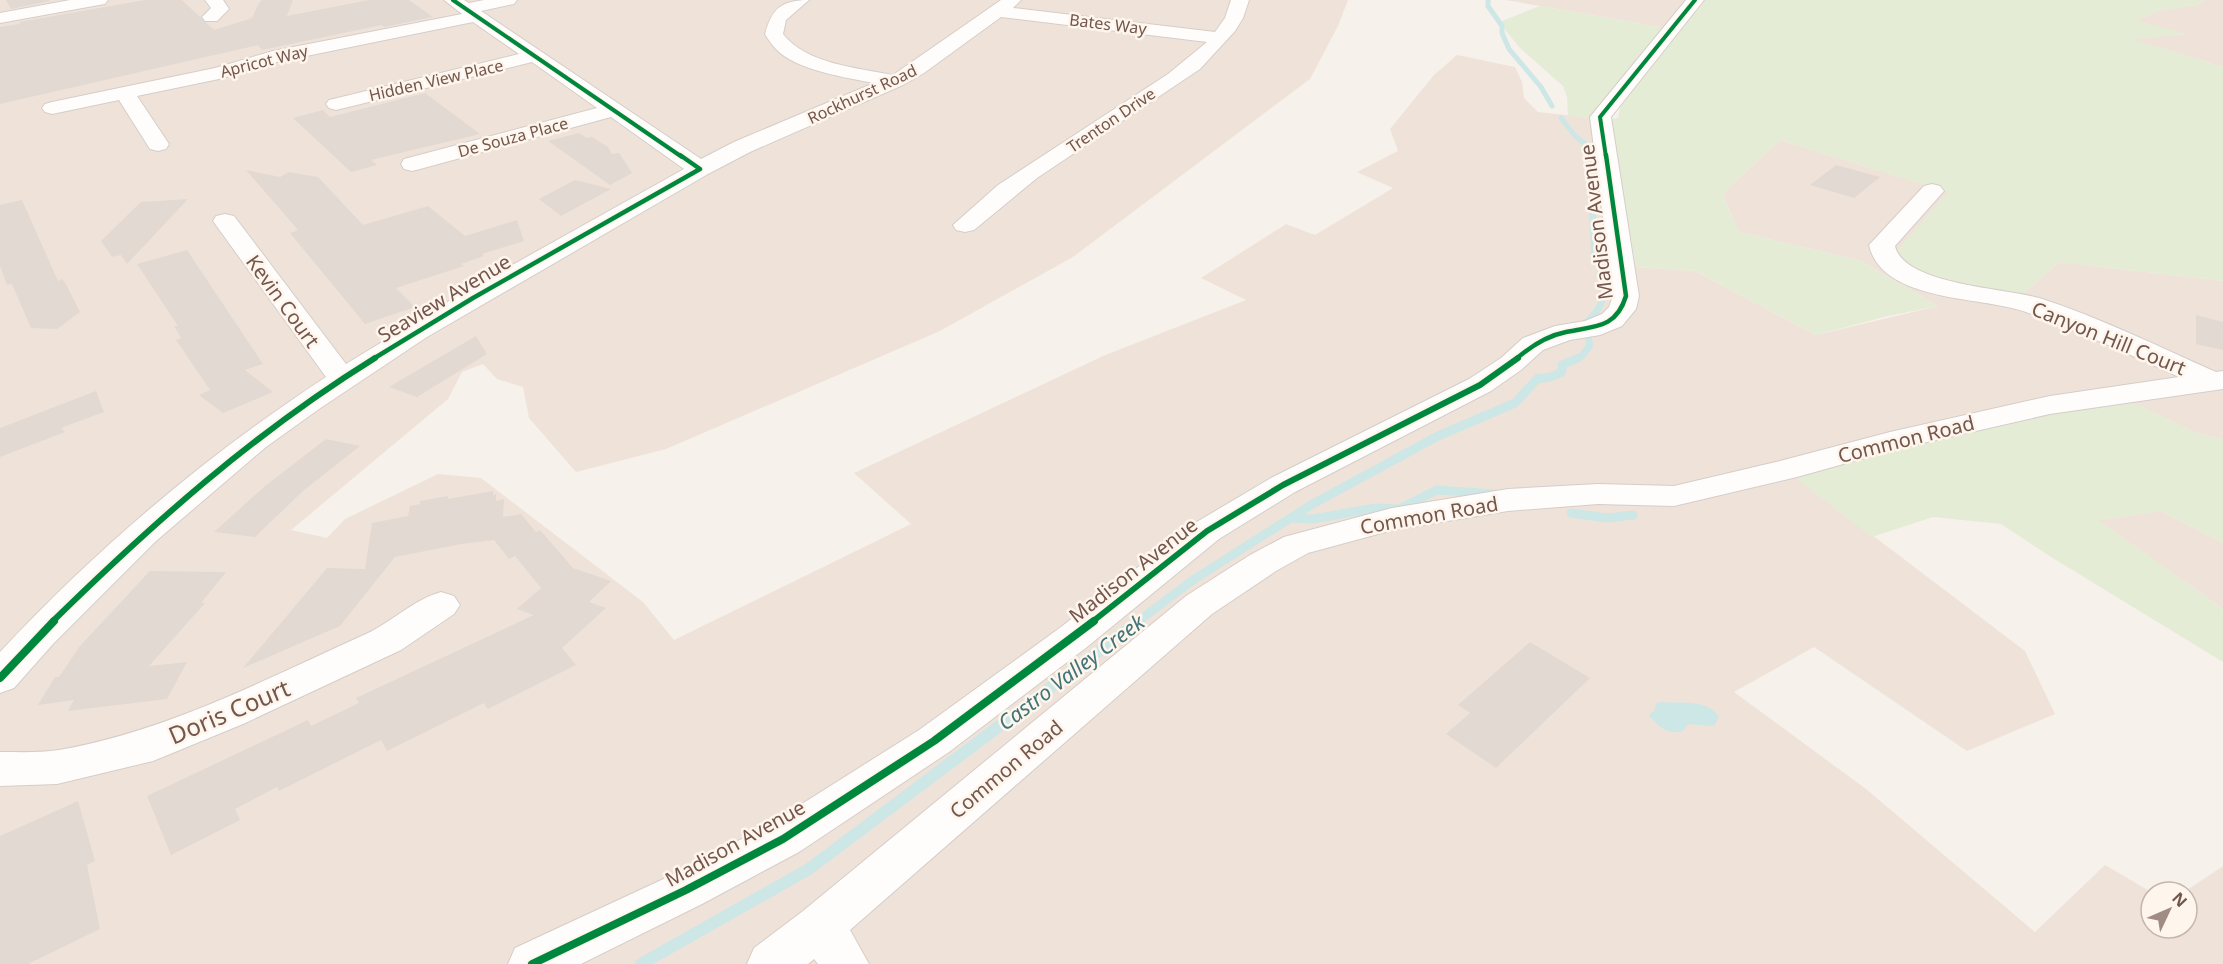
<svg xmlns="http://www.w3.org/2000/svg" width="2223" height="964" viewBox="0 0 2223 964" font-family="'Noto Sans',sans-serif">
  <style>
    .residential { fill: #efe3d9 }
    .green { fill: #e5ecd6 }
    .water { fill: #cde6e6 }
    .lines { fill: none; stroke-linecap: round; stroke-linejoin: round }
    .stream-far3 { stroke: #cde6e6; stroke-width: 5 }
    .stream-far2 { stroke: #cde6e6; stroke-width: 7 }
    .stream-far1 { stroke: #cde6e6; stroke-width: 9 }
    .stream { stroke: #cde6e6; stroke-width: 12 }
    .building { fill: #e2d9d3 }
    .minor-casing { stroke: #d5cdc8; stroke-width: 2 }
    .minor { fill: #fefdfc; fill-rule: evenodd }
    .cycleway-far3-casing { stroke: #fef5ec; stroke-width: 6 }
    .cycleway-far2-casing { stroke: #fef5ec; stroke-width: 8 }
    .cycleway-far1-casing { stroke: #fef5ec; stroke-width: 10 }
    .cycleway-casing { stroke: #fef5ec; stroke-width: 11 }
    .cycleway-far3 { stroke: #00873e; stroke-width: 4 }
    .cycleway-far2 { stroke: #00873e; stroke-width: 4.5 }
    .cycleway-far1 { stroke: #00873e; stroke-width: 6 }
    .cycleway { stroke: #00873e; stroke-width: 8 }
    .labels { text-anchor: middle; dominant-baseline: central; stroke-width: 5; stroke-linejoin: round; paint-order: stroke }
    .far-street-label { font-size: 16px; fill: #73564c; stroke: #fef5ec }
    .street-label { font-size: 20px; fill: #73564c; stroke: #fef5ec }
    .water-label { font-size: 21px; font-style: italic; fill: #407478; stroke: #fef5ec }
    .near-street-label { font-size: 24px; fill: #73564c; stroke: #fef5ec }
  </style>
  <rect width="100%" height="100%" fill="#f6f1eb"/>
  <g class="residential">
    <path d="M0 0H1348L1338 26 1310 79 1073 257 940 331 666 449 576 472 529 418 523 387 497 379 483 364 462 372 448 399 291 530 327 538 345 519 438 474 481 478 643 602 674 640 911 524 854 473 1103 356 1246 300 1201 278 1286 224 1315 235 1393 188 1357 172 1398 151 1390 129 1434 75 1457 55 1515 67 1522 82 1524 98 1538 112 1609 120 1625 220 1636 267 1695 271 1816 335 1938 306 1861 261 1739 232 1723 197 1726 190 1780 140 1949 192 2021 295 2059 262 2223 281V439L2196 433 2129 401 1797 478 2025 651 2055 714 1967 751 1814 647 1734 692 1866 789 2035 932 2105 865 2151 892V928H2187V892H2184L2223 866V964H0Z"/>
    <path d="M1506 0H1688L1665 28Z"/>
    <path d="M2206 0H2223V67L2130 39 2185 34 2136 21 2157 11 2196 5Z"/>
    <path d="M2161 511 2223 543V609L2097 520Z"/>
  </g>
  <g class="green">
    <path d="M1704 0H2206L2196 5 2157 11 2137 21 2187 34 2132 39 2223 67V281L2059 262 2021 295C1982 289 1920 286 1896 252L1948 192 1780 140 1726 190 1723 197 1739 232 1861 261 1938 306 1888 316 1816 335 1695 271 1636 267 1609 120 1618 118 1620 107 1659 54Z"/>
    <path d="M1540 6 1665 28 1590 118 1568 116 1567 97 1563 86 1520 48 1506 31 1502 21Z"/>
    <path d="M2129 400 2196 433 2223 439V543L2161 511 2098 520 2223 609V662L2051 557 2001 524 1933 517 1872 537 1796 478C1906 447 2016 418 2129 400Z"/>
  </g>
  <path class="water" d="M1661 702C1679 704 1708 698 1719 717L1714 726 1688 724 1683 731C1669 736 1657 726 1649 715L1655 710 1656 703Z"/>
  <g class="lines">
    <g class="stream-far3">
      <path d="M1488 0V6L1502 26V33L1509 49 1541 87 1552 106"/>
      <path d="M1561 118 1575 136 1589 147V157"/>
    </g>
    <g class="stream-far2">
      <path d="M1589 155 1591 187"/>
      <path d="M1592 203 1595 258"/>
      <path d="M1584 324C1603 309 1606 297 1600 274"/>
      <path d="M1575 359 1582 356 1590 345 1588 337"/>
    </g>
    <g class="stream-far1">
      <path d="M1571 513 1607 518 1633 515"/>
      <path d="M1290 518 1313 519 1375 508 1399 509 1437 490 1495 494"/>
      <path d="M1137 622 1193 580 1311 505 1438 436 1515 403 1537 379 1551 377 1562 372V365L1578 358"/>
    </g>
    <path class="stream" d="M641 964 809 869 1139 621"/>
  </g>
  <g class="building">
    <path d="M6 0H49L50 1 11 9Z"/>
    <path d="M145 0H182L214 30 252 18 259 3 262 0H293L287 16 369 0H409L433 17 384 27 382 25 262 50 258 45 0 104V27L20 24 19 22Z"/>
    <path d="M425 93 480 134 371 160 377 165 351 172 293 118 323 110 330 117Z"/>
    <path d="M579 133 587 138 592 137 608 147 612 154 619 153 632 173 610 185 548 141Z"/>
    <path d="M1836 165 1880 177 1854 198 1810 185Z"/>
    <path d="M246 170 280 177 289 172 318 177 363 225 428 206 465 236 517 220 524 241 482 254 484 256 461 264 464 266 396 288 415 307 365 324 290 233 298 230Z"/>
    <path d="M575 180 611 189 561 216 539 199Z"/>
    <path d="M188 199 127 264 121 255 112 257 101 241 141 202Z"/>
    <path d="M22 200 58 281 62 279 67 286 80 312 57 329 31 328 12 284 7 285 0 266V205Z"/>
    <path d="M187 250 263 364 245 370 273 392 223 413 199 395 210 390 176 340 181 338 174 326H178L137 264Z"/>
    <path d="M2196 315 2223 322V350L2196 344Z"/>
    <path d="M476 336 487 354 417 397 389 387Z"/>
    <path d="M96 391 104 412 61 428 65 432 0 457V428Z"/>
    <path d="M326 439 360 446 303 491 255 537 214 532 265 486Z"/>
    <path d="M493 491V495L496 494V501L504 499 503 517 521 514 536 532 540 530 573 568 611 581 589 602 606 608 562 648 576 665 488 709 484 703 387 751 381 740 279 791 277 787 235 809 240 820 171 855 147 796 308 720 311 726 359 703 356 698 534 615 517 609 541 588 515 556 509 559 494 540 461 544 395 557 340 626 243 668 327 568 365 569 372 523 408 516 410 506 420 504V501L448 496V499Z"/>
    <path d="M150 571 226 572 201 603H205L149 666 187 662 167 699 68 711 74 700 38 705 55 677H59L80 646Z"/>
    <path d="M1530 642 1590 678 1496 768 1446 734 1470 713 1458 705Z"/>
    <path d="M78 801 95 861 87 865 100 929 28 964H0V836Z"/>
  </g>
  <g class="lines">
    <g class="minor-casing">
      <g id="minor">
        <path d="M70 0H108L105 4 99 5 0 23V13Z"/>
        <path d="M205 0H223L229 9 217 21H205L202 17 211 8Z"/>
        <path d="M444 0H464L469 3 484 0H517L514 4 481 11 701 159 734 142 874 83C848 78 795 70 776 49 772 45 768 39 765 34 772 8 782 0 809 0L786 20 783 34C806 64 858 68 893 75L1001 0H1021L1013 8 1215 32 1225 18 1231 0H1249L1243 18 1235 31 1200 69 1037 178 974 230 965 232 956 230 953 225 998 185 1168 74 1207 42 1001 17 924 73 903 85 750 152 708 174 427 337 319 409 266 447 156 541 53 644 14 688 0 693V652C97 548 207 455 326 377L213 221 216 216 225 214 234 216 346 364 464 292 684 169 611 117 420 169 412 171 404 169 401 164 404 159 597 108 532 62 336 110 329 108 326 104 329 100 519 54 473 22 277 62 219 79 137 96 169 144 166 149 158 151 150 149 119 100 52 114 45 112 42 108 45 104 52 102 215 68 273 51 462 14Z"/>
        <path d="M1686 0H1704L1611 117 1639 296 1636 309 1622 326 1600 335 1570 340 1543 350 1521 370 1491 391 1295 492 1219 539 1087 647 949 752 799 852 702 904 581 964H508L515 948 670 876 767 826 919 730 1061 627 1195 523 1271 478 1469 379 1501 358 1523 338 1555 326 1585 321 1602 314 1609 307 1613 296 1590 117Z"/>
        <path d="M1932 184 1940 186 1944 191 1895 246C1904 285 2006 288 2039 298 2099 317 2159 347 2216 372L2223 371V389L2050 414 1897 449 1797 477 1674 506 1598 504 1508 511 1393 530 1308 553 1276 571 1212 614 850 930 869 964H818L814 959 808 964H747L754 948 803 911 1186 596 1250 555 1284 537 1392 508 1508 489 1598 484 1674 486 1780 461 1890 432 2050 396 2179 377C2129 354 2078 331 2026 312 1983 296 1882 303 1869 245L1924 186Z"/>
        <path d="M441 592 454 596 460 605 454 614 401 650 243 724 153 761 57 784 0 786V752C19 752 40 753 59 750 168 731 266 679 366 634 392 622 413 600 441 592Z"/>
      </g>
    </g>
    <use href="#minor" class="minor"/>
    <g class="cycleway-far3-casing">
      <g id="cycleway-far3">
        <path d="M453 0 682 157"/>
        <path d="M1606 157 1600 117 1695 0"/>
      </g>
    </g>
    <g class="cycleway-far2-casing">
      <g id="cycleway-far2">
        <path d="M373 359 473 298 700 169 680 155"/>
        <path d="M1516 359C1531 346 1546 336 1566 332 1594 326 1616 329 1626 296L1606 155"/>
      </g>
    </g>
    <g class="cycleway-far1-casing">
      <g id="cycleway-far1">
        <path d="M52 622C153 523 254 433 375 358"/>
        <path d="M1092 622 1207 531 1283 485 1480 385 1518 358"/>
      </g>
    </g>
    <g class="cycleway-casing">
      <g id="cycleway">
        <path d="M0 678 54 621"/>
        <path d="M532 964 686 890 783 839 934 741 1094 621"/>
      </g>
    </g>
    <use href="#cycleway-far3" class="cycleway-far3"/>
    <use href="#cycleway-far2" class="cycleway-far2"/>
    <use href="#cycleway-far1" class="cycleway-far1"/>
    <use href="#cycleway" class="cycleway"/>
  </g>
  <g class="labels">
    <g class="far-street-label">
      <text transform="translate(1108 24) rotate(7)">Bates Way</text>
      <text transform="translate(264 61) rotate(-14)">Apricot Way</text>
      <text transform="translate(436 80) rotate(-13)">Hidden View Place</text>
      <text transform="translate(862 94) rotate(-25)">Rockhurst Road</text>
      <text transform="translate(1111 120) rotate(-34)">Trenton Drive</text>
      <text transform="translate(513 137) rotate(-15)">De Souza Place</text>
    </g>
    <g class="street-label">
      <text transform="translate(1596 222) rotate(-97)">Madison Avenue</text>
      <text transform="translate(444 298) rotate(-31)">Seaview Avenue</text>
      <text transform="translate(283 301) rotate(54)">Kevin Court</text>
      <text transform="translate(2109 338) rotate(22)">Canyon Hill Court</text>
      <text transform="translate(1906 439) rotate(-14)">Common Road</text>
      <text transform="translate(1429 515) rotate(-10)">Common Road</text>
      <text transform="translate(1133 570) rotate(-38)">Madison Avenue</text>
      <text transform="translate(1006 769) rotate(-40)">Common Road</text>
      <text transform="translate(735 843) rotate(-29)">Madison Avenue</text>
    </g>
    <g class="water-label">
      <text transform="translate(1071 672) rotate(-37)">Castro Valley Creek</text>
    </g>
    <g class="near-street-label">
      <text transform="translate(229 711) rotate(-23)">Doris Court</text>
    </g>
  </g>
  <g transform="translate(2169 910) rotate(46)"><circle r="28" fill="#fef5ec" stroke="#c6b5ac" stroke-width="1.5"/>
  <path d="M0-4.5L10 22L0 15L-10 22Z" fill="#a18c84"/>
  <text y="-9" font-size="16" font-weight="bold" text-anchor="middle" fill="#73564c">N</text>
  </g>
</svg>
